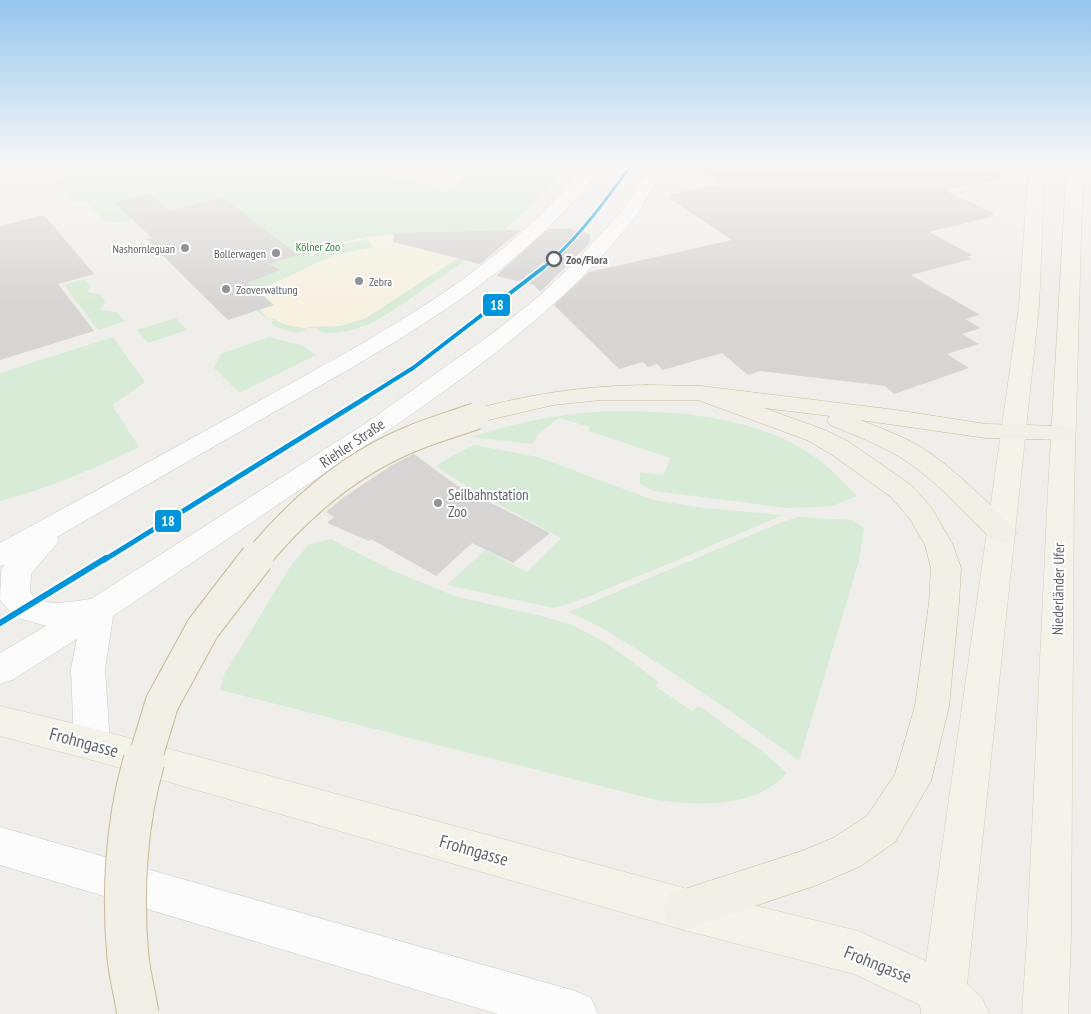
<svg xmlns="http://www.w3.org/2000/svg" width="1091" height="1014" viewBox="0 0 1091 1014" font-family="'PT Sans Narrow',sans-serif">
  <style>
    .green { fill: #d8ebd6 }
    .sand { fill: #f6f1e1 }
    .building { fill: #d6d5d3 }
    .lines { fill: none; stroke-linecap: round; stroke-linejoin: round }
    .tertiary-casing { stroke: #cbcccc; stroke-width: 1 }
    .secondary-casing { stroke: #cacacb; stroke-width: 1 }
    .primary-casing { stroke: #d7ceb8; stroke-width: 1 }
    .trunk-casing { stroke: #c8b996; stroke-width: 1 }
    .tertiary { fill: #fdfcfc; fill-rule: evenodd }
    .secondary { fill: #fdfcfc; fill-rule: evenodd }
    .primary { fill: #f4f2e9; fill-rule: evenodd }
    .trunk { fill: #f2f0e6; fill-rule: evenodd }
    .trunk-bridge-far2-casing { stroke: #c8b996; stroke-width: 28; stroke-linecap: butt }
    .trunk-bridge-far1-casing { stroke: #c8b996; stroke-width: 35; stroke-linecap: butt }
    .trunk-bridge-casing { stroke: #c8b996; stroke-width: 43; stroke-linecap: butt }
    .trunk-bridge-far2 { stroke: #f2f0e6; stroke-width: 26 }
    .trunk-bridge-far1 { stroke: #f2f0e6; stroke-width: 33 }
    .trunk-bridge { stroke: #f2f0e6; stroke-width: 41 }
    .tram-1-far3-casing { stroke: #fff; stroke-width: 5.5 }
    .tram-1-far2-casing { stroke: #fff; stroke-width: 7 }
    .tram-1-far1-casing { stroke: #fff; stroke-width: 9 }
    .tram-1-casing { stroke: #fff; stroke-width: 10 }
    .tram-1-far3 { stroke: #0095da; stroke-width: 3 }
    .tram-1-far2 { stroke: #0095da; stroke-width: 4 }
    .tram-1-far1 { stroke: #0095da; stroke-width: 5 }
    .tram-1 { stroke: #0095da; stroke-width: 6 }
    .poi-dot { fill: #919496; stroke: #fff; stroke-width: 2 }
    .stop-dot { fill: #fff; stroke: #5f6368; stroke-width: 2.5 }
    .labels { text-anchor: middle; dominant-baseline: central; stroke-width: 4; stroke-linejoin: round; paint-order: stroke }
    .far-park-label { font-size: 12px; fill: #348238; stroke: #fff }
    .far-poi-label { font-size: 12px; fill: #5f6368; stroke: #fff; text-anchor: end }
    .far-stop-label { font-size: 12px; font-weight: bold; fill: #5f6368; stroke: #fff; text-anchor: start }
    .street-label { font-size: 15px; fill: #5f6368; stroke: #fff }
    .poi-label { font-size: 15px; fill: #5f6368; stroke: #fff; text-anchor: start }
    .near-street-label { font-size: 18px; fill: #5f6368; stroke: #fff }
    .line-badge { stroke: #fff; stroke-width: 2 }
    .badge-label { font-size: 14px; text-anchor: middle; font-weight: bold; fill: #fff }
  </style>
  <rect width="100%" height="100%" fill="#efeeea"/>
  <g class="green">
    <path d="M79 164H569C553 182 538 201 519 217 488 245 453 269 418 293 405 302 391 312 377 320 362 328 335 337 318 331L317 328H308C301 337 285 330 274 326L271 323 275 320H270L173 252 133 220C107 227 103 220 86 202H73L55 180Z"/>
    <path d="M84 279 91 286 87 292 100 294 105 302 100 310 116 312 125 321 98 330 64 285Z"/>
    <path d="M176 318 187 330 148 343 137 330Z"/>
    <path d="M113 337 145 382 112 405 139 447C94 469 49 488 0 501V373Z"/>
    <path d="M269 337 301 345 316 355 239 393 214 368 221 354Z"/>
    <path d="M607 411C675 411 750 415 809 453 827 464 842 481 857 496L832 506 788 508 654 491 640 484V472L663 475 671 458 588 431 590 427 559 418 538 434 533 444 471 437C516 422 560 414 607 411Z"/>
    <path d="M474 445 538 457 653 500 704 508 783 515 661 567 577 601 554 608 456 587 447 585 485 550 527 572 561 538 466 486 436 466 454 455Z"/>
    <path d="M798 517 853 520 864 528 859 561 799 761C754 727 707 695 659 664 630 645 602 626 569 612L782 522Z"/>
    <path d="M331 539 391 570 457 597 542 616 572 625 608 644 659 682 655 686 692 711 699 706 761 750 787 773C754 809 702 805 657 800L220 690 225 673 290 567 309 544Z"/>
  </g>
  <g class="sand">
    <path d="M386 164H461L459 174 462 180 443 192 410 177 373 175Z"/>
    <path d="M401 233 463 255 366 318 341 326 308 327 307 329 286 325 273 319 270 320 259 310 274 305 259 290 334 255 374 247 367 239 325 248 310 257 309 248 369 237Z"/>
  </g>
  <g class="building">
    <path d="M689 164H1000L1001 179 944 190 994 213 991 214 995 216 929 232 972 255 967 257 972 259 911 275 980 315 965 319 981 328 962 334 979 344 947 354 969 368 894 394 885 386 760 371 748 375 722 353 663 370 657 364 648 367 643 362 619 369 554 305 589 272 732 240 667 197 672 196 669 195 722 184Z"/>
    <path d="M150 193 169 211 223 197 298 255 269 264 280 270 248 283 273 305 228 320 146 239 152 238 114 202Z"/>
    <path d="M44 215 94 274 58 284 94 331 0 360V226Z"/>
    <path d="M548 229H570L590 234 589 244 540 292 534 285 496 276Z"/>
    <path d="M521 230 480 264 393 242 394 233Z"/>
    <path d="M414 454 456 485 550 533 513 563 472 543 436 576 371 539 369 541 327 523 334 517 326 512 344 497 392 465Z"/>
  </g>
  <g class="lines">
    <g class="tertiary-casing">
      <path id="tertiary" d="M7 164H23L5 181 0 183V170Z"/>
    </g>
    <g class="secondary-casing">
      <g id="secondary">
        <path d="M588 164H603C529 270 393 344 283 407 208 450 132 493 57 537L59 541 31 574 30 593C45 609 71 601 91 599L366 423 493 333 538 297 581 256 621 212 652 164H667C656 182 646 202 633 219 556 319 439 396 335 466 261 516 187 566 113 616L105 669 110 744 105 755 92 760 79 755 74 744 71 669 77 639 12 680 0 684V653L46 626 15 617 0 600 1 571 4 565 0 566V543C86 496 173 449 259 401 348 352 439 304 516 237 542 215 565 190 588 164Z"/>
        <path d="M0 827 575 991 591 998 598 1014H498L0 865Z"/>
      </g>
    </g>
    <g class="primary-casing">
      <g id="primary">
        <path d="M1029 164H1045L1039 306 967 984 982 998 989 1014H921L920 1005 854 974 684 930 92 760 0 736V706L92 728 684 888 858 931 926 961 1019 306Z"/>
        <path d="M1067 164H1083L1074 491 1071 937 1068 1014H1022L1027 937 1048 491Z"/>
      </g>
    </g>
    <g class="trunk-casing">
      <path id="trunk" d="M647 385 701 386 896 410 986 424 1063 426 1072 428 1075 433 1072 438 1063 440 986 438 860 420C881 428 902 436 921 447 955 469 983 498 1012 526L1016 533 1012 540 1002 543 992 540C963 511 935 479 900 457 878 444 854 435 830 425L827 420 830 416 764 408 825 430 849 442 911 485 931 507 953 545 961 568 959 603 949 706 931 781 895 842 861 866 817 885 684 930 669 924 663 909 669 894 802 851 833 838 867 816 895 774 915 706 929 603 931 568 925 545 910 519 891 497 831 454 807 440 698 400H601L553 405 476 423 467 421 464 416 467 411C531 394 581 386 647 385Z"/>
    </g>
    <use href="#tertiary" class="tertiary"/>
    <use href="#secondary" class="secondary"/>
    <use href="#primary" class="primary"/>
    <use href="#trunk" class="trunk"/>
    <g class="trunk-bridge-far2-casing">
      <path id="trunk-bridge-far2" d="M256 560C298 509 350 464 411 439 432 430 454 424 476 416"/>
    </g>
    <g class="trunk-bridge-far1-casing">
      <path id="trunk-bridge-far1" d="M144 762 162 703 203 628 257 558"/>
    </g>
    <g class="trunk-bridge-casing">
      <path id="trunk-bridge" d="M138 1014C135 995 130 976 128 958 122 894 126 822 144 761"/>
    </g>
    <use href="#trunk-bridge-far2" class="trunk-bridge-far2"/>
    <use href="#trunk-bridge-far1" class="trunk-bridge-far1"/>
    <use href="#trunk-bridge" class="trunk-bridge"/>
    <g class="tram-1-far3-casing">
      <path id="tram-1-far3" d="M543 268C578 239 605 201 632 164"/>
    </g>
    <g class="tram-1-far2-casing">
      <path id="tram-1-far2" d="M365 398 413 368 544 267"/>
    </g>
    <g class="tram-1-far1-casing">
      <path id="tram-1-far1" d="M104 560 367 397"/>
    </g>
    <g class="tram-1-casing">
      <path id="tram-1" d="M0 623 106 558"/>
    </g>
    <use href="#tram-1-far3" class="tram-1-far3"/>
    <use href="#tram-1-far2" class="tram-1-far2"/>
    <use href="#tram-1-far1" class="tram-1-far1"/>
    <use href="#tram-1" class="tram-1"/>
  </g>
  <linearGradient id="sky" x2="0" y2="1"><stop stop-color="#97c6ef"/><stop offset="0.54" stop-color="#f8f7f6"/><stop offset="1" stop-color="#f8f7f6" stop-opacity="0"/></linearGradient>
  <rect width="1091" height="306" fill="url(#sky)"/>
  <g class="poi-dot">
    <circle cx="185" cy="248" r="5"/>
    <circle cx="276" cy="253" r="5"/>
    <circle cx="359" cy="281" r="5"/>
    <circle cx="226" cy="289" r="5"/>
    <circle cx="438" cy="503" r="5"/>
  </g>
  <circle class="stop-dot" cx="554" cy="259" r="7"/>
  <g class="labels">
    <g class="far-park-label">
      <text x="318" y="246">Kölner Zoo</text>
    </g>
    <g class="far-poi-label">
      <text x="175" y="248">Nashornleguan</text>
      <text x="266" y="253">Bollerwagen</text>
      <text x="369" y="281" text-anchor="start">Zebra</text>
      <text x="236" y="289" text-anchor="start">Zooverwaltung</text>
    </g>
    <g class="far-stop-label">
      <text x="566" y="259">Zoo/Flora</text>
    </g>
    <g class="street-label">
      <text transform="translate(352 443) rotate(-34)">Riehler Straße</text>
      <text transform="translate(1058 589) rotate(-89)">Niederländer Ufer</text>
    </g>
    <g class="poi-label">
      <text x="448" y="494">Seilbahnstation<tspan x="448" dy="17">Zoo</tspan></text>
    </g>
    <g class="near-street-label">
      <text transform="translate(84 742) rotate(15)">Frohngasse</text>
      <text transform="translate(474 850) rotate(16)">Frohngasse</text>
      <text transform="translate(878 964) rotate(22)">Frohngasse</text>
    </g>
  </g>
  <g class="line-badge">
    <rect x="482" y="293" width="29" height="24" rx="5" fill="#0095da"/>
    <rect x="154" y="509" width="28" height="24" rx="5" fill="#0095da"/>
  </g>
  <g class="badge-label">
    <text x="497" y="310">18</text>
    <text x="168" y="526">18</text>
  </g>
</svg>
